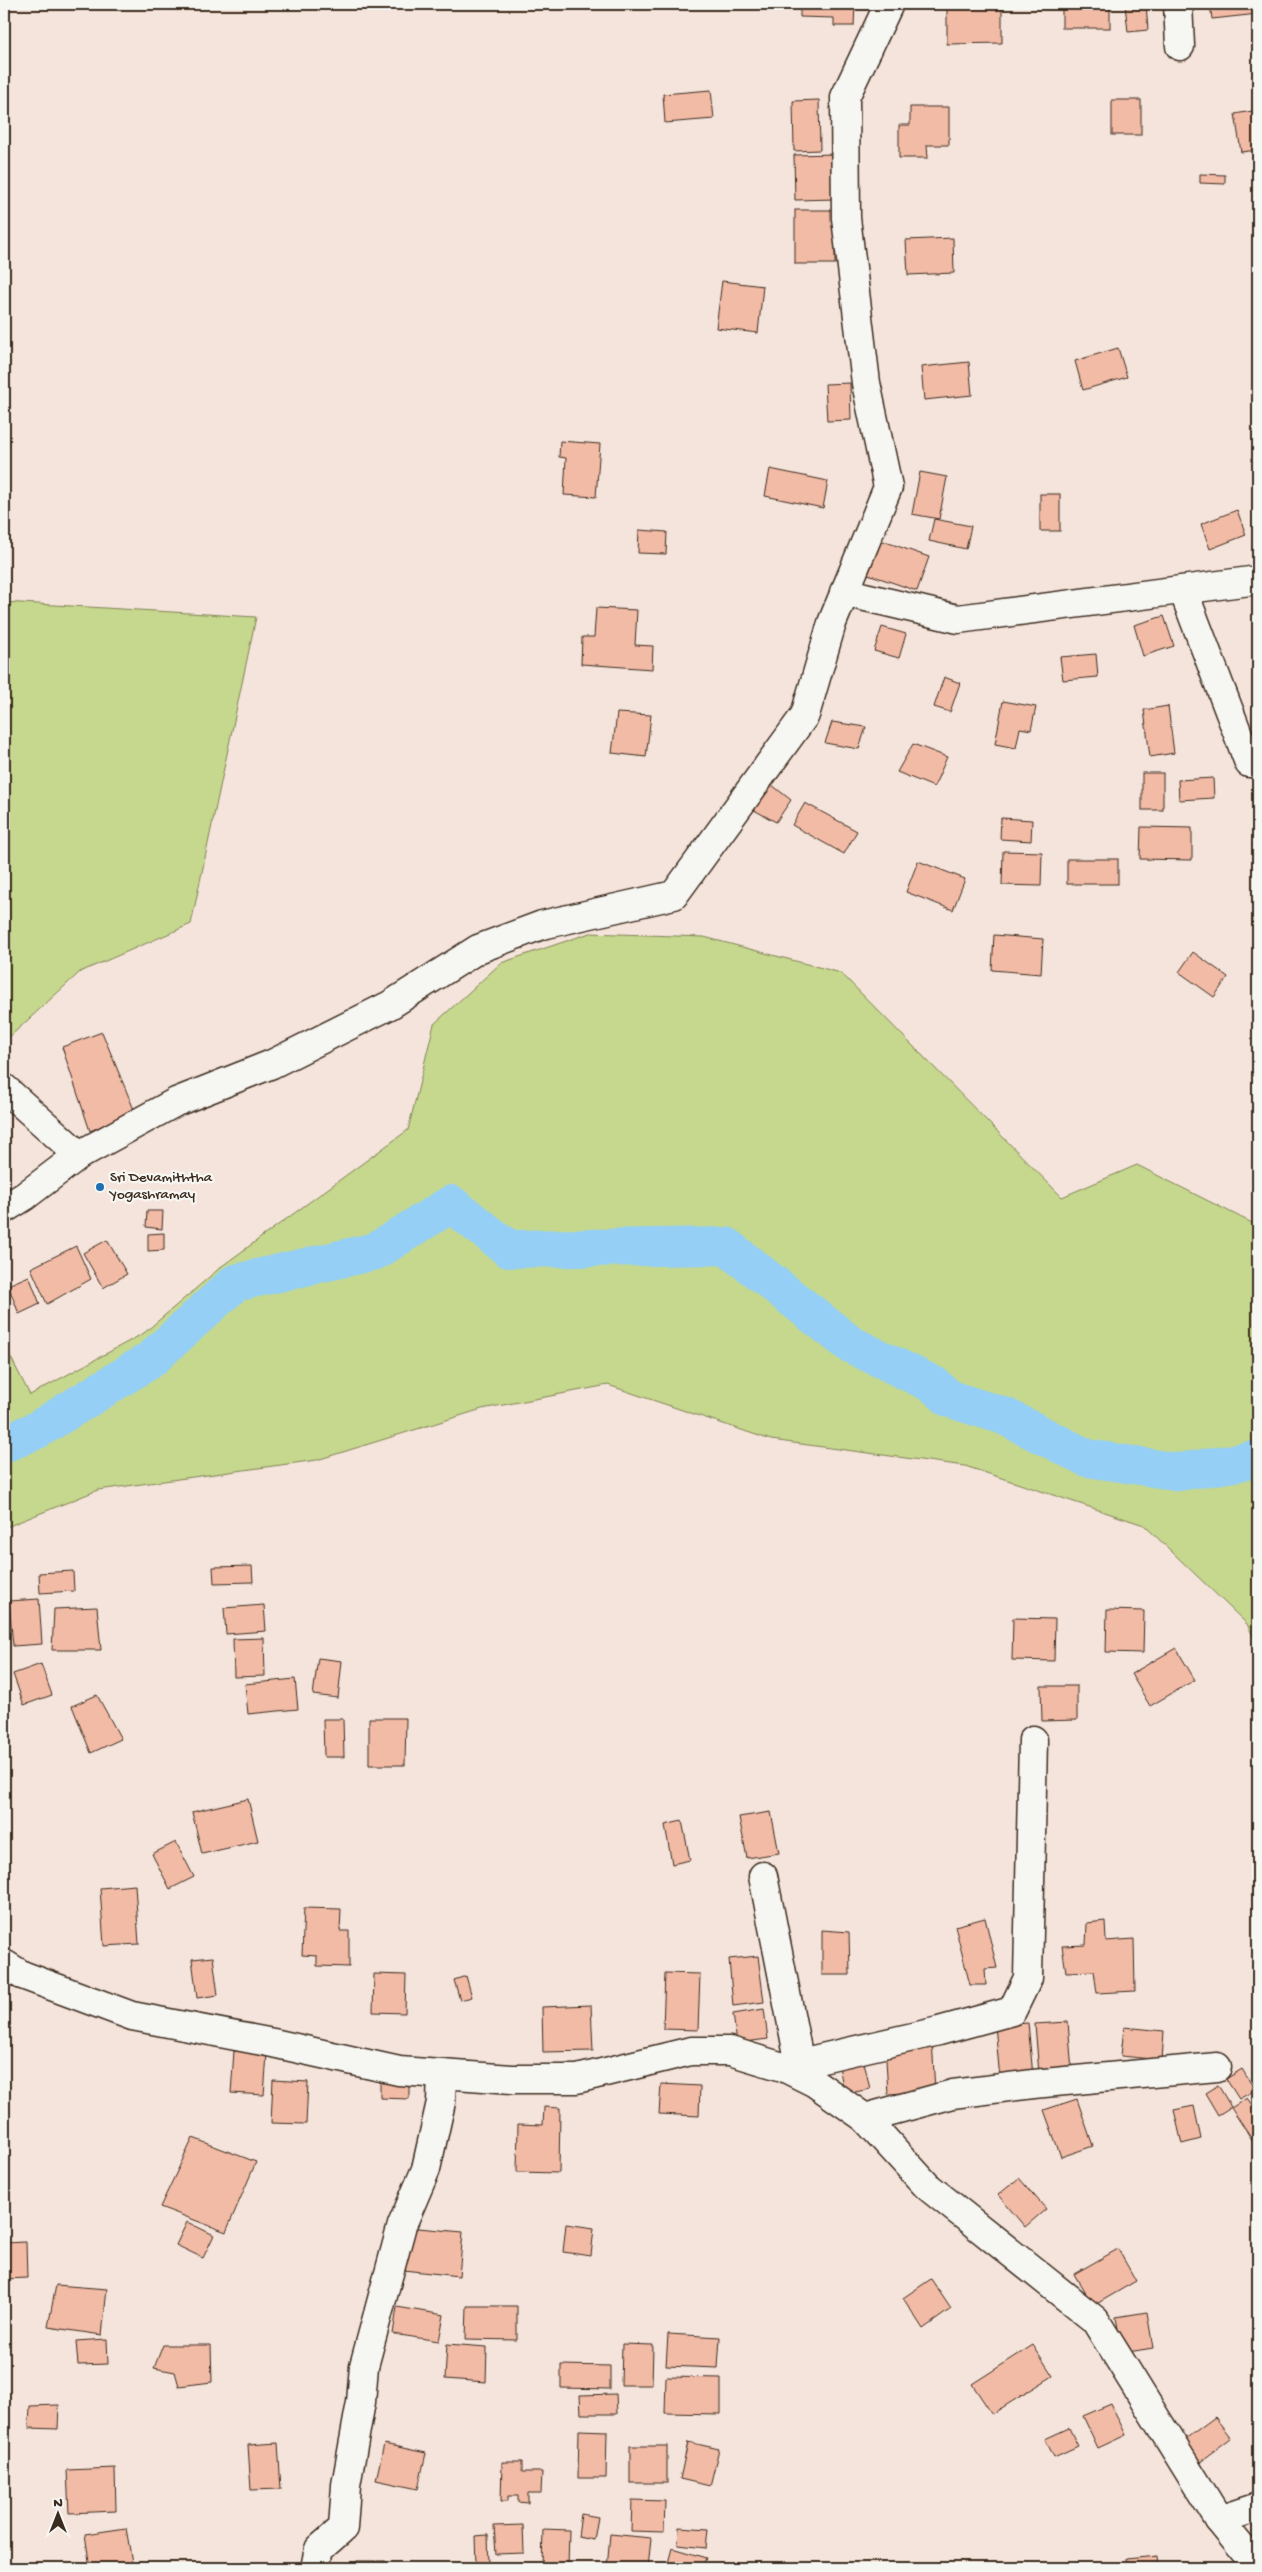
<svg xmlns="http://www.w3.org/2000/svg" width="1262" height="2572" viewBox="0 0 1262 2572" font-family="'Gochi Hand',sans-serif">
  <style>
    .green { fill: #c5d88d; stroke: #808156 }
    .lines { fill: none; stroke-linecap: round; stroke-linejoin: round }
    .river { stroke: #95cff5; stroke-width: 38 }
    .building { fill: #f2bba6; stroke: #3b2a1e }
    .minor-casing { stroke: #3b2a1e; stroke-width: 31 }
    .minor { stroke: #f6f6f2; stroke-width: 28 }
    .poi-dot { fill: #1f6fb2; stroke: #f6f6f2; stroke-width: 2 }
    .labels { text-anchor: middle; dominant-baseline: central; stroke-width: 4.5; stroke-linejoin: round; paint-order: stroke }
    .poi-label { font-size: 15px; fill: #3b2a1e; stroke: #f6f6f2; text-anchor: start }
  </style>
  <rect width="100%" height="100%" fill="#f5e4db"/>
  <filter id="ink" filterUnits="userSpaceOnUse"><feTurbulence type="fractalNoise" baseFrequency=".02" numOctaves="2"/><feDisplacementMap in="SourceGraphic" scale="10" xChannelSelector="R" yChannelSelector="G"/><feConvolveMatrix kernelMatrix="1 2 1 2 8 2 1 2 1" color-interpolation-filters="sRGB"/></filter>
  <g filter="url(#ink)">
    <g class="green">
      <path d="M4 602 256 617 191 924 80 972 4 1042Z"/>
      <path d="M590 933 704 937 841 973 1062 1197 1137 1165 1258 1226V1646L1247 1624 1144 1525 965 1466 771 1440 608 1385 482 1409 317 1460 98 1490 4 1528V1344L30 1395 144 1333 222 1266 408 1130 434 1024 501 963Z"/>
    </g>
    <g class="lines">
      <path class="river" d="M4 1444 37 1430 150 1360 235 1283 376 1251 451 1204 509 1249 726 1246 850 1344 934 1385 950 1399 1004 1416 1087 1458 1179 1472 1258 1459"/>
    </g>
    <g class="building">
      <path d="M800 4H855L854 26H834V18L800 17Z"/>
      <path d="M1146 4 1148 30 1128 32 1125 5Z"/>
      <path d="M1210 4H1258V14L1212 19Z"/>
      <path d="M1002 6V43L947 44V7Z"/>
      <rect x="1062" y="7" width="48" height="21"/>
      <path d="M711 90 714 119 665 123 663 94Z"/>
      <path d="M819 100 820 150 794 151 793 101Z"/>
      <rect x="1112" y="100" width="29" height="35"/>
      <path d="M910 107H949V145H927L928 158H899V125H910Z"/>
      <path d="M1258 110V150L1241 152 1235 114Z"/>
      <path d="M835 154 836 199 795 200 794 155Z"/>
      <path d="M1200 174 1225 175V184L1200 183Z"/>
      <rect x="795" y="210" width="40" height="54"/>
      <path d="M953 238 954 273 908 275 906 240Z"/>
      <path d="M722 281 763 286 758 333 716 328Z"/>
      <path d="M1118 348 1127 377 1083 390 1075 361Z"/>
      <path d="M969 362 972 395 924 400 921 367Z"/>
      <path d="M850 383 851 420 827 421 825 384Z"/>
      <path d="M560 441 600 444 596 497 564 495 566 458 559 457Z"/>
      <path d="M770 469 828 481 823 508 765 496Z"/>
      <path d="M920 472 947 477 939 519 912 514Z"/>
      <rect x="1040" y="494" width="20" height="37"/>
      <path d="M1237 510 1246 535 1210 549 1201 524Z"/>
      <path d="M934 519 971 526 966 549 929 541Z"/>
      <path d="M639 530 667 532 666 554 638 553Z"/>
      <path d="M880 540 929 557 917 591 868 574Z"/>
      <path d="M596 608 637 610 635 645 653 646 652 669 581 664 582 637H594Z"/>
      <path d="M1164 616 1174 646 1143 656 1134 625Z"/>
      <path d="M882 627 906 634 899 658 874 651Z"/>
      <path d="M1096 654 1098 677 1063 680 1060 657Z"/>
      <path d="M944 677 960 683 950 712 934 707Z"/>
      <path d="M1003 701 1036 707 1031 730 1020 728 1016 748 995 744Z"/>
      <path d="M1168 706 1174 753 1150 757 1144 710Z"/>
      <path d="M617 713 651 715 646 757 612 753Z"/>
      <path d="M832 722 866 727 859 749 825 743Z"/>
      <path d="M913 744 947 757 934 787 897 772Z"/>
      <rect x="1142" y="773" width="21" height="37"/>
      <path d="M1213 778 1214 798 1179 800 1178 780Z"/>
      <path d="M772 785 791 800 776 822 754 810Z"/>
      <path d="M805 803 857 831 844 854 792 825Z"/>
      <path d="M1001 818 1032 820 1031 841 1000 839Z"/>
      <path d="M1141 827 1192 828V860L1140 859Z"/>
      <path d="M1258 833V848L1252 845Z"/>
      <path d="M1003 851 1042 852 1041 886 1002 885Z"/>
      <rect x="1067" y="859" width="51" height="25"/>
      <path d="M918 861 965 879 953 910 906 892Z"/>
      <path d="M994 935 1043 939 1041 974 992 970Z"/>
      <path d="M1193 952 1228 977 1214 997 1179 972Z"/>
      <path d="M102 1032 135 1112 90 1131 62 1047Z"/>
      <path d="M147 1211H163L162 1229 146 1227Z"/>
      <path d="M164 1233V1250L148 1251V1234Z"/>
      <path d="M107 1240 127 1274 103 1288 83 1253Z"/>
      <path d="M76 1246 91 1279 47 1304 31 1268Z"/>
      <path d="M29 1276 40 1304 19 1314 8 1285Z"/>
      <path d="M252 1566 253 1582 214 1583 213 1567Z"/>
      <path d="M73 1571 74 1591 40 1593 39 1573Z"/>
      <path d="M39 1599 42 1644 13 1646 9 1601Z"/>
      <path d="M264 1605 266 1631 226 1634 224 1608Z"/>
      <path d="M97 1607 101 1650H52L54 1609Z"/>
      <path d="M1107 1610 1144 1611 1143 1653 1106 1652Z"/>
      <path d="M1013 1618 1055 1619 1054 1661 1012 1660Z"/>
      <path d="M264 1638 265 1676 234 1677 233 1639Z"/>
      <path d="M1176 1648 1195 1680 1150 1706 1131 1674Z"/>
      <path d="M318 1658 342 1661 338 1698 313 1695Z"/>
      <path d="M41 1664 52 1695 24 1705 13 1674Z"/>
      <path d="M295 1679 298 1709 248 1714 245 1684Z"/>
      <path d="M1041 1686H1077V1720L1042 1721Z"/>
      <path d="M97 1695 121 1739 91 1753 72 1706Z"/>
      <path d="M369 1718H406L405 1765H369Z"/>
      <path d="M323 1719H343L344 1757H324Z"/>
      <path d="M248 1799 258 1841 202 1854 192 1812Z"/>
      <path d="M771 1812 779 1853 747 1858 739 1817Z"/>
      <path d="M682 1821 690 1860 672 1864 665 1825Z"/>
      <path d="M176 1842 194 1877 170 1889 152 1854Z"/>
      <path d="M135 1885 139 1944 104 1946 100 1888Z"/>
      <path d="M304 1908 341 1909 340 1931H349V1967L317 1966V1956L302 1955Z"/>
      <path d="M985 1918 997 1968 985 1969 986 1985H970L955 1926Z"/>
      <path d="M1105 1921 1106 1941 1134 1939 1135 1991 1097 1993 1094 1971 1066 1972 1062 1946 1086 1945 1087 1923Z"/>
      <path d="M822 1930 849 1932 850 1975H822Z"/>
      <path d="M758 1956 764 2002 733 2006 729 1959Z"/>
      <path d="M213 1957 218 1995 197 1998 192 1959Z"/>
      <path d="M665 1973 700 1974 698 2030 663 2029Z"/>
      <path d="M374 1974 406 1975 405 2013 373 2012Z"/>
      <path d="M466 1976 472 1997 460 2000 454 1980Z"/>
      <path d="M591 2005 593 2051 543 2052 542 2007Z"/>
      <path d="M764 2009 768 2039 737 2043 733 2014Z"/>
      <path d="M1068 2022 1072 2071 1039 2074 1035 2024Z"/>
      <path d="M1028 2023 1033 2076 1000 2079 995 2025Z"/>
      <path d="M1124 2027 1164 2031 1162 2060 1121 2056Z"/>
      <path d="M932 2039 935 2091 888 2094 885 2042Z"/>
      <path d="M234 2051 267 2054 264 2095 231 2093Z"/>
      <path d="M864 2062 870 2089 845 2094 839 2067Z"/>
      <path d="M1242 2069 1255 2090 1239 2099 1226 2079Z"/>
      <path d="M273 2080 308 2082 306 2124 271 2123Z"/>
      <path d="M380 2081 409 2082V2099L380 2098Z"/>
      <path d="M661 2084 700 2086 699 2116 659 2114Z"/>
      <path d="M1218 2085 1231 2107 1218 2115 1205 2093Z"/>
      <path d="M1247 2098 1258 2114V2137L1253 2141 1231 2108Z"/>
      <path d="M1077 2099 1093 2146 1061 2157 1044 2110Z"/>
      <path d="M1194 2106 1201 2139 1182 2144 1174 2110Z"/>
      <path d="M544 2107 560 2108 559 2173 517 2172 518 2124 543 2125Z"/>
      <path d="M193 2138 256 2162 226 2232 160 2207Z"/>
      <path d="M1019 2178 1046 2209 1025 2227 998 2195Z"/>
      <path d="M187 2222 214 2235 203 2258 176 2245Z"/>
      <path d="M566 2224 594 2228 591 2256 563 2252Z"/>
      <path d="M407 2227 463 2232 459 2276 403 2270Z"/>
      <path d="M26 2242 27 2278 4 2279V2243Z"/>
      <path d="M1118 2249 1136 2281 1093 2306 1074 2274Z"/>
      <path d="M931 2279 951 2309 923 2329 903 2298Z"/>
      <path d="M56 2285 107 2289 102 2335 48 2327Z"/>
      <path d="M467 2306H517V2340L466 2339Z"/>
      <path d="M397 2307 444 2315 439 2341 393 2334Z"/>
      <path d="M1147 2312 1153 2348 1122 2353 1116 2317Z"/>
      <path d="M668 2334 720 2337 718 2368 666 2366Z"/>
      <path d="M107 2339 108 2364 78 2365 76 2341Z"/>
      <path d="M447 2344 487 2347 486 2382 445 2379Z"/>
      <path d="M622 2344 653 2345 652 2385H621Z"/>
      <path d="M163 2345H211L212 2382 179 2386 175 2372 154 2368Z"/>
      <path d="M1033 2345 1053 2376 992 2414 972 2384Z"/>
      <path d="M561 2365 610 2366V2389L561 2388Z"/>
      <path d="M666 2377 721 2378V2414L665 2413Z"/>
      <path d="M616 2394 617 2414H581L580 2395Z"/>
      <path d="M1111 2404 1126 2435 1098 2448 1083 2416Z"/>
      <path d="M59 2405 58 2429 29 2428 30 2406Z"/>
      <path d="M1215 2417 1231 2438 1199 2462 1181 2442Z"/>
      <path d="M1069 2428 1078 2446 1054 2457 1045 2439Z"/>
      <path d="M579 2430 607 2431 606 2478H578Z"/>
      <path d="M688 2442 719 2449 710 2486 680 2479Z"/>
      <path d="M278 2443 281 2489 251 2490 248 2445Z"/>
      <path d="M384 2444 426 2453 418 2489 376 2480Z"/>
      <rect x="630" y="2446" width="37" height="37"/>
      <path d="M502 2462H522V2472H542L541 2493H528V2503L518 2502V2496H508V2501H501Z"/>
      <path d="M115 2468 116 2511 69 2513 67 2470Z"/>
      <path d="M632 2500 665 2501 664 2532 631 2531Z"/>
      <path d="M581 2514 598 2517 594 2540 578 2537Z"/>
      <path d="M523 2525 524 2553 496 2554 494 2526Z"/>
      <path d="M679 2527 708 2529 706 2548 678 2545Z"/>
      <path d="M126 2528 133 2568H90L85 2534Z"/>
      <path d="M543 2529 569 2530 568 2568H542Z"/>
      <path d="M610 2534 651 2538 648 2568H607Z"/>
      <path d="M488 2535 489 2566H476L475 2536Z"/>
      <path d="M672 2548 706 2558 702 2568H685L668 2563Z"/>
      <path d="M1157 2556 1158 2568H1127L1126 2559Z"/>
      <rect x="358" y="2561" width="27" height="7"/>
    </g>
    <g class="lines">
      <g class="minor-casing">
        <g id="minor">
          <path d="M1178 4 1180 46"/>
          <path d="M1183 590 1249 763"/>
          <path d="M844 592 958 619 1258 580"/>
          <path d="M4 1088 79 1155"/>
          <path d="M4 1209 25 1196 79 1155 176 1102 272 1064 390 1005 478 949 542 925 674 895 805 715 832 623 888 487 866 383 846 218 845 97 889 4"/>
          <path d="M763 1876 800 2065"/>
          <path d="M4 1964 22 1975 132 2016 273 2043 399 2071 512 2079H577L691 2051H730L783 2067 815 2083 865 2118 927 2186 1095 2320 1219 2520 1258 2568"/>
          <path d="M783 2067 939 2031 1012 2011 1028 1978 1033 1740"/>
          <path d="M865 2118 953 2094 1033 2084 1217 2067"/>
          <path d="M1219 2520 1258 2507"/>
          <path d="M315 2568 319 2549 343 2528 346 2485 361 2402 364 2366 402 2225 426 2169 441 2102 442 2074"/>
        </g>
      </g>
      <use href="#minor" class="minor"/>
    </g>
  </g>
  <circle class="poi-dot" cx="100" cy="1187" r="5"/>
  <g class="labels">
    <g class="poi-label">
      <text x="110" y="1178">Sri Devamiththa<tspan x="110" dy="17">Yogashramay</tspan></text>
    </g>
  </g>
  <rect width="1262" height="2572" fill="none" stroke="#f6f6f2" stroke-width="20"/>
  <rect x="10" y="10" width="1242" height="2552" fill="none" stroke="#3b2a1e" stroke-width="2" filter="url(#ink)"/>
  <g transform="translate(58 2514)" stroke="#f6f6f2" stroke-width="4" paint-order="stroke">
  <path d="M0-4L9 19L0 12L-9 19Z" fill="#3b2a1e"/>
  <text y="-8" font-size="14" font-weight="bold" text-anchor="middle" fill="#3b2a1e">N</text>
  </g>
</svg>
